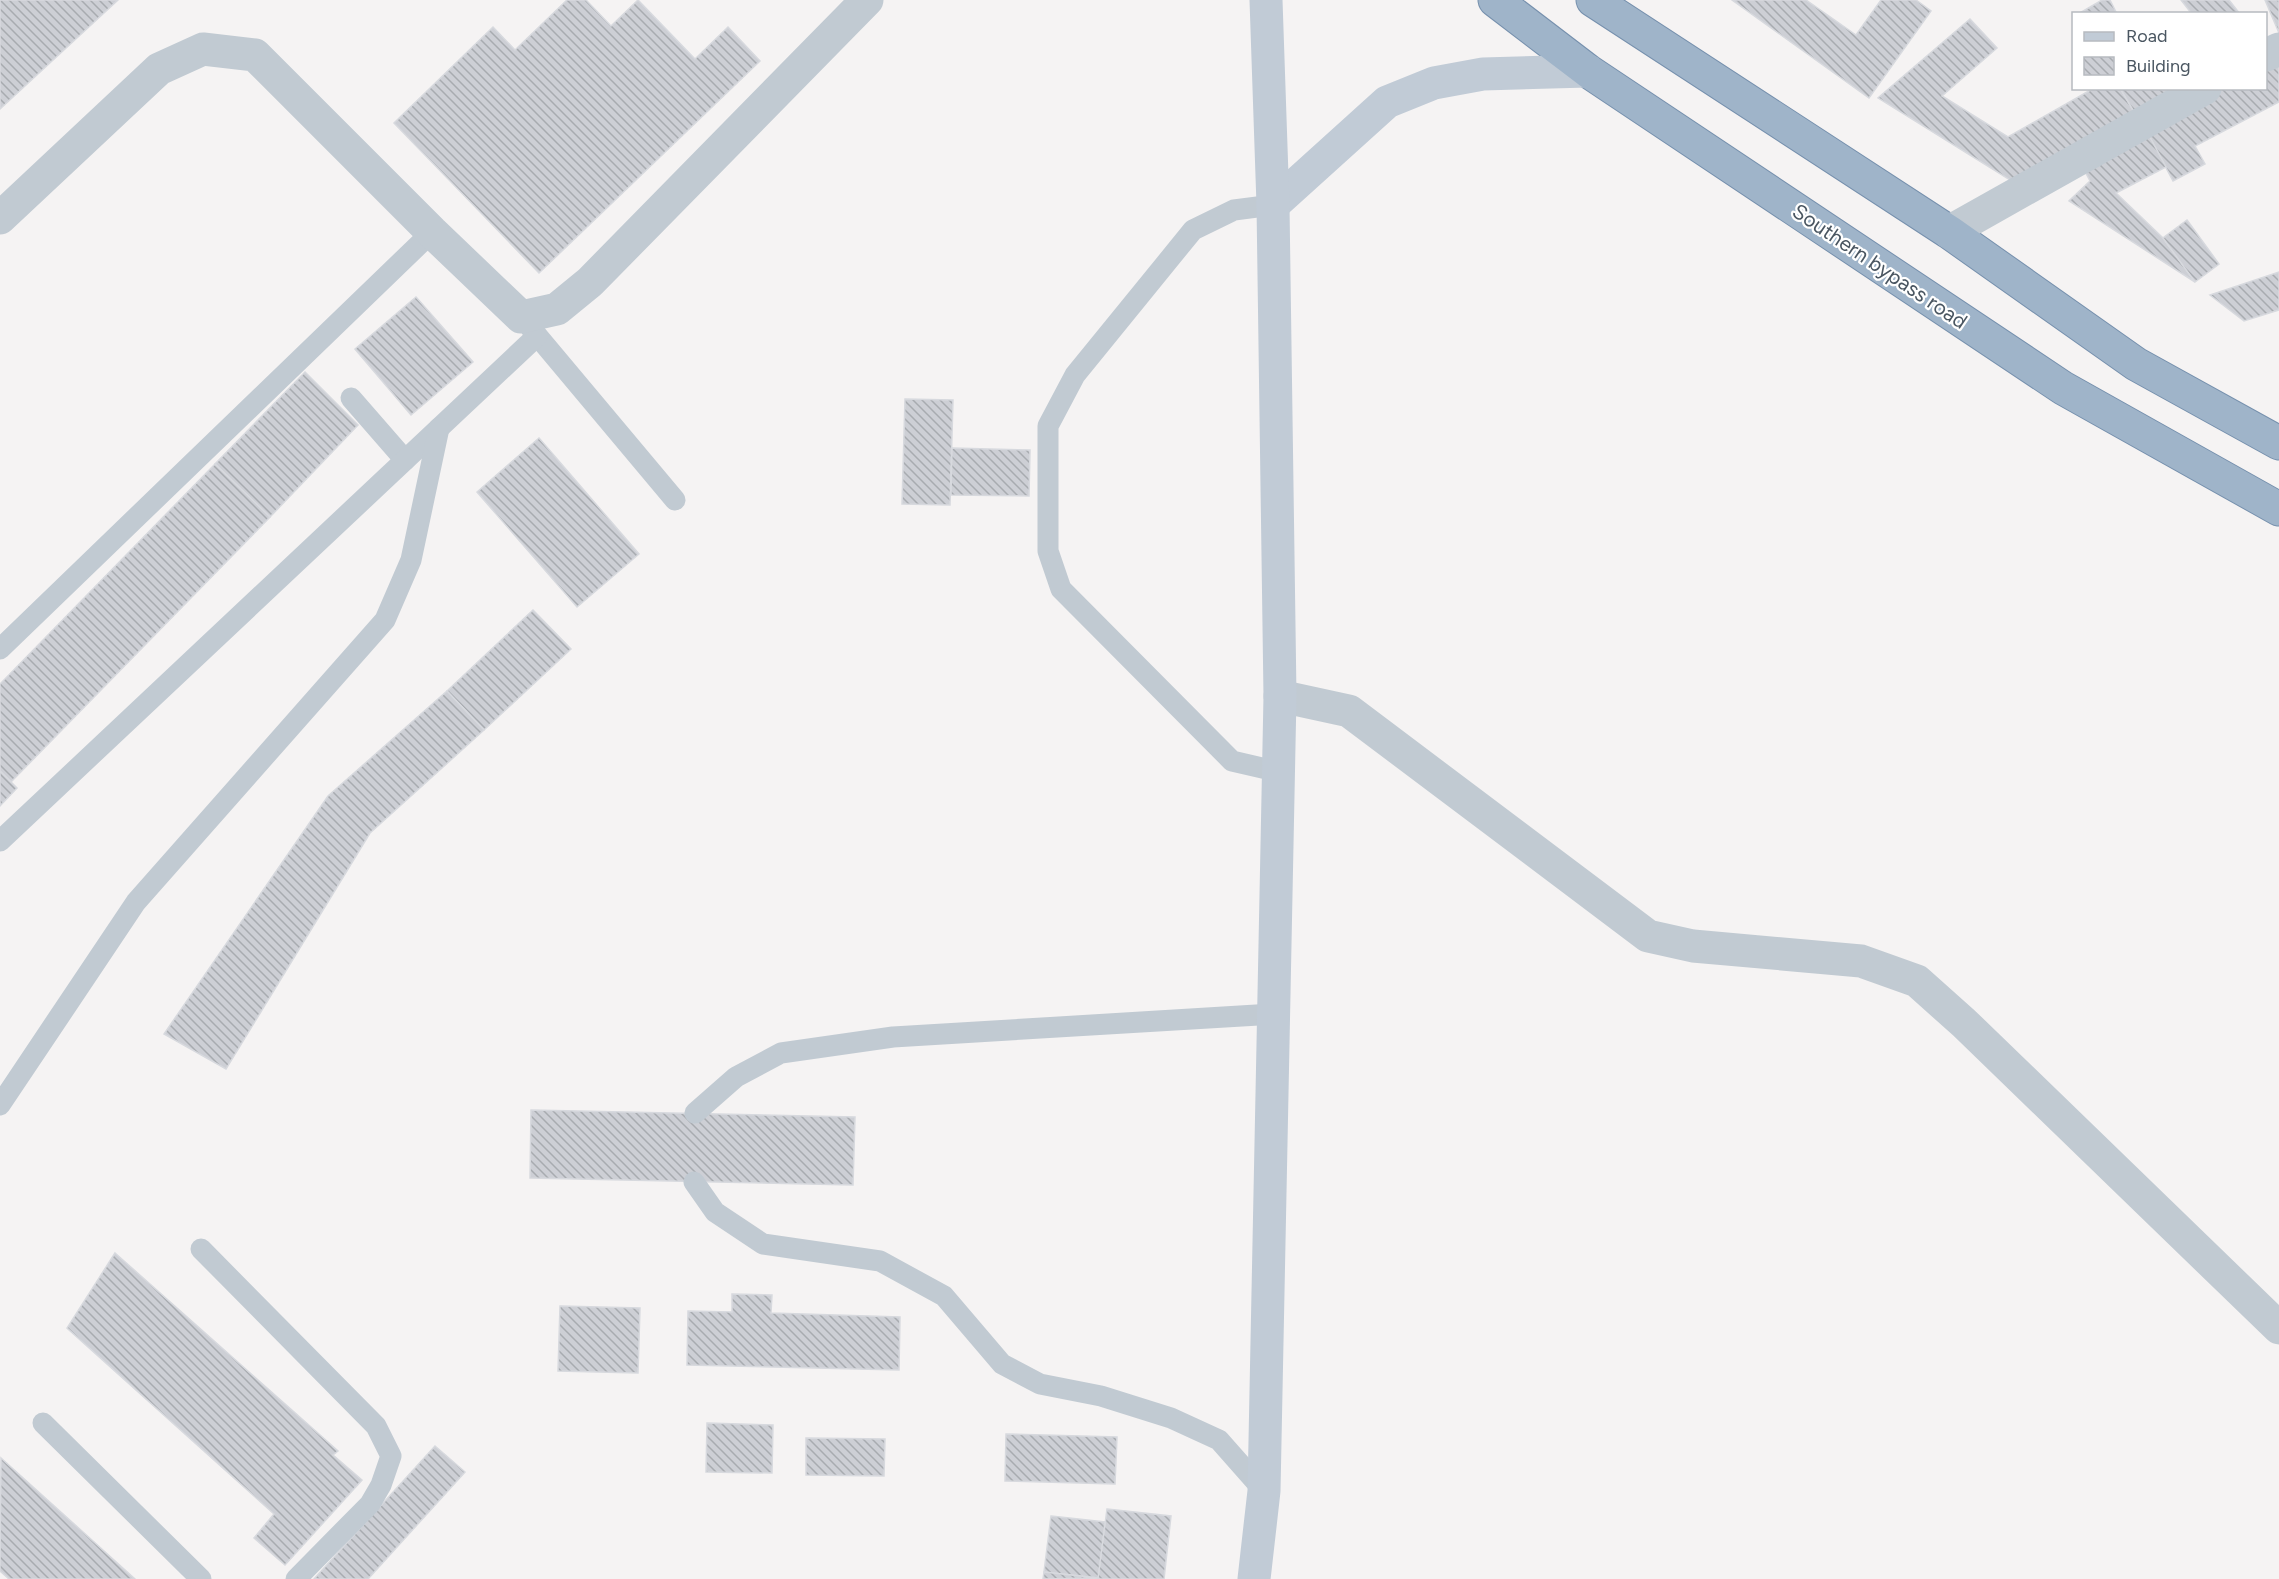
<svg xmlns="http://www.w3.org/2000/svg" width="2279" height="1579" viewBox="0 0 2279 1579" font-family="Figtree,sans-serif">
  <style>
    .building { fill: url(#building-back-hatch); stroke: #d7d9de; stroke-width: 1.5 }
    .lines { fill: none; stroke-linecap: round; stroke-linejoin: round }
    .trunk-casing { stroke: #7690ad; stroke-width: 35 }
    .service { stroke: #c1cad2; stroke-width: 21 }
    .minor { stroke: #c1cad2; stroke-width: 33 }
    .secondary { stroke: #c1cbd6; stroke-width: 33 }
    .trunk { stroke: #9fb4c9; stroke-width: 33 }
    .labels { text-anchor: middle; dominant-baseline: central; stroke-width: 4.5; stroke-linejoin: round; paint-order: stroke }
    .street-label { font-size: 21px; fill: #4a5661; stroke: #fff }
  </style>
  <defs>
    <pattern id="building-back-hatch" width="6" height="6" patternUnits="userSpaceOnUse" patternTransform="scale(1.5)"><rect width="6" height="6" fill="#cdcfd5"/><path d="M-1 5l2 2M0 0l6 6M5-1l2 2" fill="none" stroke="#a8abb0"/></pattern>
  </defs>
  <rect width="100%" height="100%" fill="#f5f3f3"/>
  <g class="building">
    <path d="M0 0H118L0 109Z"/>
    <path d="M567 0H586L611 26 638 0 695 59 728 27 760 61 539 273 394 123 493 27 515 50Z"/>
    <path d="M1732 0H1806L1856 35 1881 0H1916L1931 11 1869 98Z"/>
    <path d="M2102 0H2110L2117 14H2078Z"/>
    <path d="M2181 0H2229L2240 14H2192Z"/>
    <path d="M2265 0H2279V33Z"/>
    <path d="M1970 19 1997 48 1942 96 2008 137 2094 88H2120L2137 117 2018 185 1878 98Z"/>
    <path d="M2279 59V102L2195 146 2205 164 2173 181 2145 128 2221 88H2266V66Z"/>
    <path d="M2120 88H2187L2137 117Z"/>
    <path d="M2145 128 2166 167 2116 193 2163 238 2195 282 2069 201 2090 181 2080 162Z"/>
    <path d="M2187 220 2219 264 2195 282 2163 238Z"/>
    <path d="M2279 272V310L2244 321 2210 295Z"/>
    <path d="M416 297 473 362 411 415 355 349Z"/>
    <path d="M305 372 358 425 270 517 215 464Z"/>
    <path d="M905 399 953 400 950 505 902 504Z"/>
    <path d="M539 438 639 554 577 607 477 492Z"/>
    <path d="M952 448 1030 450 1029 496 951 495Z"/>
    <path d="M215 464 270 517 11 782 0 771V684Z"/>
    <path d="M533 610 571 649 484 730 447 691Z"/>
    <path d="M447 691 484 730 370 833 226 1069 164 1034 328 796Z"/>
    <path d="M0 771 17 788 0 806Z"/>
    <path d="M531 1110 855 1117 853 1185 530 1178Z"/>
    <path d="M115 1253 338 1451 333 1455 362 1480 285 1565 254 1538 274 1514 67 1328Z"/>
    <path d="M732 1294 772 1295 771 1313 900 1317 899 1370 687 1365 688 1311 732 1312Z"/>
    <path d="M560 1306 640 1308 638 1373 558 1371Z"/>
    <path d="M707 1423 773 1425 772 1473 706 1472Z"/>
    <path d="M1006 1434 1117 1437 1115 1484 1005 1481Z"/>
    <path d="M806 1438 885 1439 884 1476 806 1475Z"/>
    <path d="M435 1446 465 1472 368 1579H314Z"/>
    <path d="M1 1458 135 1579H9L0 1571Z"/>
    <path d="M1107 1509 1171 1516 1164 1579H1098Z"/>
    <path d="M1051 1516 1105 1522 1098 1578 1044 1572Z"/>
    <path d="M1044 1572 1098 1578 1043 1579Z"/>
  </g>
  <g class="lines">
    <g class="trunk-casing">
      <g id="trunk">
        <path d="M1495 0 1588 71 2063 388 2279 509"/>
        <path d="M1593 0 1949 232 2136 364 2279 443"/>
      </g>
    </g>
    <g class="service">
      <path d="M1273 205 1234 210 1193 230 1075 375 1048 426V551L1061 589 1232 761 1280 772"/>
      <path d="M530 327 675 500"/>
      <path d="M351 398 405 460"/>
      <path d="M0 649 432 232"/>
      <path d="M0 841 537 336"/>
      <path d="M0 1105 136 902 385 620 411 560 439 428"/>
      <path d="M695 1113 736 1077 781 1053 893 1037 1274 1014"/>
      <path d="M694 1182 715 1212 763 1244 880 1261 944 1296 1002 1364 1040 1384 1101 1396 1171 1418 1219 1440 1264 1491"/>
      <path d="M201 1249 376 1426 391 1456 381 1485 370 1504 296 1579"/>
      <path d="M43 1423 201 1579"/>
    </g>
    <g class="minor">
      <path d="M2266 55 2279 49"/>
      <path d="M0 218 159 69 203 49 255 55 432 232 521 317 557 309 590 282 867 0"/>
      <path d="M1949 232 2205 88"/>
      <path d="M1280 696 1349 711 1648 936 1693 946 1861 961 1917 981 1964 1023 2279 1328"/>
    </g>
    <g class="secondary">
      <path d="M1273 205 1387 102 1434 83 1483 74 1588 71"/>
      <path d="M1254 1579 1264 1491 1280 696 1273 205 1266 0"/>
    </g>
    <use href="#trunk" class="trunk"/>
  </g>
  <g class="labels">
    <g class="street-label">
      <text transform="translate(1880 266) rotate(34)">Southern bypass road</text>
    </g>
  </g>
  <rect x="2072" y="12" width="195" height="78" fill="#ffffff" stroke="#b7bbc0" stroke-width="1.5"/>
  <rect x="2084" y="32" width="30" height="9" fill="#c1cbd6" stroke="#b7bbc0" stroke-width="1.5"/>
  <text x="2126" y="42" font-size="18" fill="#4a5661">Road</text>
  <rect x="2084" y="57" width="30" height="18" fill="url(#building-back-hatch)" stroke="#b7bbc0" stroke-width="1.5"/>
  <text x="2126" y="72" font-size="18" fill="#4a5661">Building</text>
</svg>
